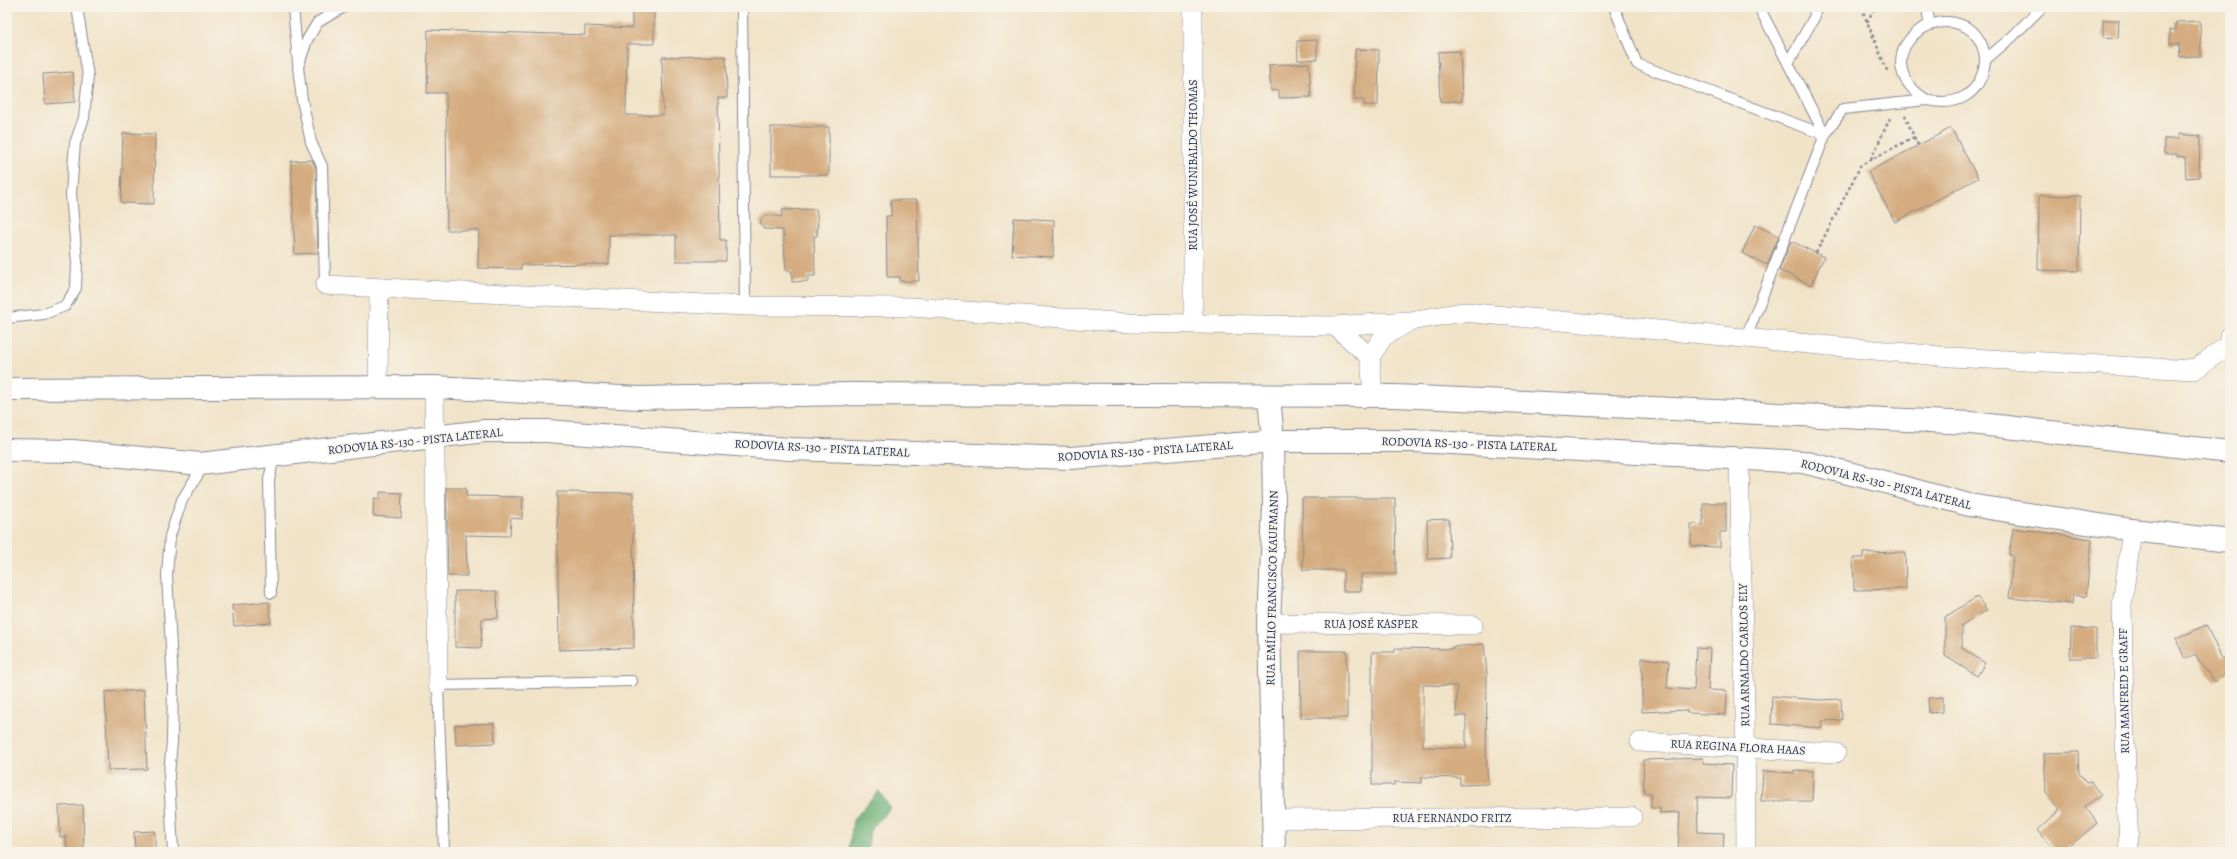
<svg xmlns="http://www.w3.org/2000/svg" width="2237" height="859" viewBox="0 0 2237 859" font-family="Alegreya,serif">
  <style>
    .forest { fill: #6cb075; stroke: #44706a }
    .building { fill: #d4ac7f; fill-rule: evenodd }
    .lines { fill: none; stroke-linecap: round; stroke-linejoin: round }
    .lane-casing { stroke: #868993; stroke-width: 12 }
    .street-casing { stroke: #868993; stroke-width: 20 }
    .secondary-casing { stroke: #868993; stroke-width: 24 }
    .primary-casing { stroke: #868993; stroke-width: 24 }
    .path { stroke: #868993; stroke-width: 2.5; stroke-dasharray: 3 3; stroke-linecap: butt }
    .lane { stroke: #fff; stroke-width: 10 }
    .street { stroke: #fff; stroke-width: 19 }
    .secondary { stroke: #fff; stroke-width: 22 }
    .primary { stroke: #fff; stroke-width: 22 }
    .labels { text-anchor: middle; dominant-baseline: central; stroke-width: 3.5; stroke-linejoin: round; paint-order: stroke }
    .street-label { font-size: 12px; fill: #1b2f5e; stroke: #f7f3e8 }
  </style>
  <rect width="100%" height="100%" fill="#f7f3e8"/>
  <filter id="ink" filterUnits="userSpaceOnUse"><feTurbulence type="fractalNoise" baseFrequency=".025" numOctaves="2"/><feDisplacementMap in="SourceGraphic" scale="8" xChannelSelector="R" yChannelSelector="G"/><feConvolveMatrix kernelMatrix="1 2 1 2 8 2 1 2 1" color-interpolation-filters="sRGB"/></filter>
  <filter id="wash" filterUnits="userSpaceOnUse"><feTurbulence type="fractalNoise" baseFrequency=".012" numOctaves="4" result="noise"/><feDisplacementMap in="SourceGraphic" scale="16" xChannelSelector="R" yChannelSelector="G"/><feGaussianBlur stdDeviation="0.9" result="paint"/><feColorMatrix in="noise" values="0 0 0 0 0 0 0 0 0 0 0 0 0 0 0 0 0 1.4 0 .05"/><feComposite in="paint" operator="in"/></filter>
  <g filter="url(#wash)">
    <rect width="100%" height="100%" fill="#f1e3c8"/>
    <path class="forest" d="M879 791 890 808 870 830 867 852H849L853 820Z"/>
    <g id="blocks">
      <g class="building">
        <path d="M632 7H654V44H627L626 115H663L662 57 726 56 727 98H718L720 240H726V261H676V235H609V264L521 265V269L478 268 479 230H447L446 93H427L428 30 585 35V26L632 28Z"/>
        <path d="M2103 20H2119L2118 38 2103 37Z"/>
        <path d="M2200 21 2201 56 2180 57 2179 44H2170V30H2176V22Z"/>
        <path d="M1317 40V59L1298 60 1297 41Z"/>
        <path d="M1355 49 1379 50 1378 105H1364V100H1354Z"/>
        <path d="M1460 51 1462 101 1440 102 1438 52Z"/>
        <path d="M1309 63 1311 97 1279 98V90L1271 91 1269 65Z"/>
        <path d="M73 72 75 102 45 104 43 74Z"/>
        <rect x="771" y="127" width="58" height="48"/>
        <path d="M1951 128 1978 178 1895 222 1868 172Z"/>
        <path d="M123 133 155 134 154 204 121 203Z"/>
        <path d="M2178 134 2200 136 2199 177 2186 178 2185 157 2177 156V154H2164V139H2178Z"/>
        <path d="M312 160 316 168 318 253 295 254 291 161Z"/>
        <path d="M2039 195 2080 196 2079 271 2038 270Z"/>
        <path d="M891 200H917L919 281H900V277H887L886 216H891Z"/>
        <path d="M816 209 818 220 817 236H814L815 276H808V281L792 282V271H786L783 230 764 229 760 223 762 218 767 215 782 217V210Z"/>
        <path d="M1014 218 1054 220 1053 257 1012 255Z"/>
        <path d="M1755 225 1779 236 1767 265 1742 253Z"/>
        <path d="M1791 241 1824 257 1811 285 1779 270Z"/>
        <path d="M446 488H466V496L523 497 522 519 511 518 510 536 466 535 467 576H448Z"/>
        <path d="M380 492 402 493 401 518 373 516 374 498 380 499Z"/>
        <path d="M557 492 633 493 634 648 559 650Z"/>
        <path d="M1302 498H1395L1396 574H1361V591H1343V570H1303Z"/>
        <path d="M1703 503H1726V532H1720V547L1691 546V524L1703 525Z"/>
        <path d="M1449 519 1450 558 1428 559 1427 520Z"/>
        <path d="M2013 528 2092 539 2086 597 2073 595 2072 604 2009 598 2013 556 2009 555Z"/>
        <path d="M1905 552 1906 589 1854 590 1853 558H1863V553Z"/>
        <path d="M455 591H497L498 618 482 619 481 648 455 647Z"/>
        <path d="M1977 597 1987 610 1962 626V648L1985 663 1977 676 1945 656V617Z"/>
        <path d="M269 602 271 623 234 626 232 605Z"/>
        <path d="M2206 625 2222 659 2230 654V670L2214 682 2195 654 2185 659 2176 639Z"/>
        <path d="M2071 628 2096 629V658H2070Z"/>
        <path d="M1484 644 1487 674 1486 755 1488 784 1460 785V778L1422 777V783L1394 782V785H1372V652H1395V648L1452 649V647ZM1423 685 1457 686 1456 716H1466V748L1423 747Z"/>
        <path d="M1696 648 1710 649 1708 690 1727 691 1726 715 1687 713V710L1642 712V658L1669 661 1667 688 1694 690Z"/>
        <path d="M1300 651H1347V718H1301Z"/>
        <path d="M144 690 147 769 108 770 105 692Z"/>
        <path d="M1772 696 1819 700 1841 699 1842 720 1822 721V728L1771 724Z"/>
        <path d="M1943 697V712L1929 713 1928 698Z"/>
        <path d="M494 723 495 743 456 745 455 725Z"/>
        <path d="M2078 752 2079 773 2086 783 2091 782 2101 795 2085 806 2097 823 2063 852H2056L2038 830 2060 810 2046 793 2044 753Z"/>
        <path d="M1703 758V763L1732 765 1731 798 1697 797 1698 832 1724 833 1723 852H1678L1680 812 1660 813V808H1651V793H1644L1643 760Z"/>
        <path d="M1794 770 1813 771 1812 801H1761L1763 771 1794 773Z"/>
        <path d="M83 805 84 852H67L66 836 60 837 59 806Z"/>
        <path d="M155 831V852H135L134 832Z"/>
      </g>
    </g>
  </g>
  <g filter="url(#ink)">
    <use href="#blocks" fill-opacity="0" stroke="#868993" stroke-width="1"/>
    <g class="lines">
      <g class="lane-casing">
        <g id="lane">
          <path d="M293 7 298 63"/>
          <path d="M742 7 745 306"/>
          <path d="M1614 7 1637 64 1825 135"/>
          <path d="M1759 7 1825 135"/>
          <path d="M1927 7 1929 21"/>
          <path d="M1985 60 2012 37 2042 7"/>
          <path d="M1788 63 1815 16 1814 7"/>
          <path d="M325 285 322 166 311 142 302 100 298 67 307 40 318 22 344 7"/>
          <path d="M7 318 44 314 65 306 76 288 77 262 71 194 75 143 84 118 88 76 77 7"/>
          <path d="M1746 338 1825 135 1843 109 1927 100C1957 107 1980 95 1985 63 1986 51 1980 38 1971 30 1926 0 1866 63 1927 100"/>
          <path d="M271 593 269 480 274 456"/>
          <path d="M173 852 169 775 172 741 173 684 167 575 170 536 182 500 205 463"/>
          <path d="M444 852 438 685 632 681"/>
        </g>
      </g>
      <g class="street-casing">
        <g id="street">
          <path d="M325 285 745 306 911 307 1130 323 1335 326 1370 357 1373 396"/>
          <path d="M1193 323V7"/>
          <path d="M1335 326 1407 321"/>
          <path d="M1370 357 1383 337 1410 321 1463 312 1951 357 2194 370 2230 344V336"/>
          <path d="M378 387 379 289"/>
          <path d="M434 387 438 685"/>
          <path d="M1739 458 1745 711 1746 852"/>
          <path d="M1269 623 1473 625"/>
          <path d="M1640 742 1836 753"/>
          <path d="M1273 819 1632 817"/>
          <path d="M2129 852 2124 712 2122 605 2132 530"/>
        </g>
      </g>
      <g class="secondary-casing">
        <g id="secondary">
          <path d="M1269 396 1273 441 1274 507 1269 623 1274 852"/>
          <path d="M7 450 73 451 200 464 485 431H547L790 449 1071 458 1273 441H1414L1803 462 1877 480 1969 505 2132 530 2230 541"/>
        </g>
      </g>
      <g class="primary-casing">
        <path id="primary" d="M7 389 434 387 639 398 849 394 1396 396 1971 423 2230 452"/>
      </g>
      <g class="path">
        <path d="M1861 7 1888 73"/>
        <path d="M1867 22 1875 7"/>
        <path d="M1914 137 1918 145"/>
        <path d="M1871 159 1891 116"/>
        <path d="M1816 253 1861 165 1914 137 1905 115"/>
      </g>
      <use href="#lane" class="lane"/>
      <use href="#street" class="street"/>
      <use href="#secondary" class="secondary"/>
      <use href="#primary" class="primary"/>
    </g>
  </g>
  <g class="labels">
    <g class="street-label">
      <text transform="translate(1193 165) rotate(-90)">RUA JOSÉ WUNIBALDO THOMAS</text>
      <text transform="translate(415 441) rotate(-6)">RODOVIA RS-130 - PISTA LATERAL</text>
      <text transform="translate(1469 444) rotate(2)">RODOVIA RS-130 - PISTA LATERAL</text>
      <text transform="translate(822 448) rotate(3)">RODOVIA RS-130 - PISTA LATERAL</text>
      <text transform="translate(1145 451) rotate(-4)">RODOVIA RS-130 - PISTA LATERAL</text>
      <text transform="translate(1886 484) rotate(14)">RODOVIA RS-130 - PISTA LATERAL</text>
      <text transform="translate(1272 588) rotate(-89)">RUA EMÍLIO FRANCISCO KAUFMANN</text>
      <text x="1371" y="624">RUA JOSÉ KASPER</text>
      <text transform="translate(1744 655) rotate(-91)">RUA ARNALDO CARLOS ELY</text>
      <text transform="translate(2124 691) rotate(-91)">RUA MANFRED E GRAFF</text>
      <text transform="translate(1738 747) rotate(3)">RUA REGINA FLORA HAAS</text>
      <text x="1452" y="818">RUA FERNANDO FRITZ</text>
    </g>
  </g>
  <rect width="2237" height="859" fill="none" stroke="#f7f3e8" stroke-width="24"/>
</svg>
